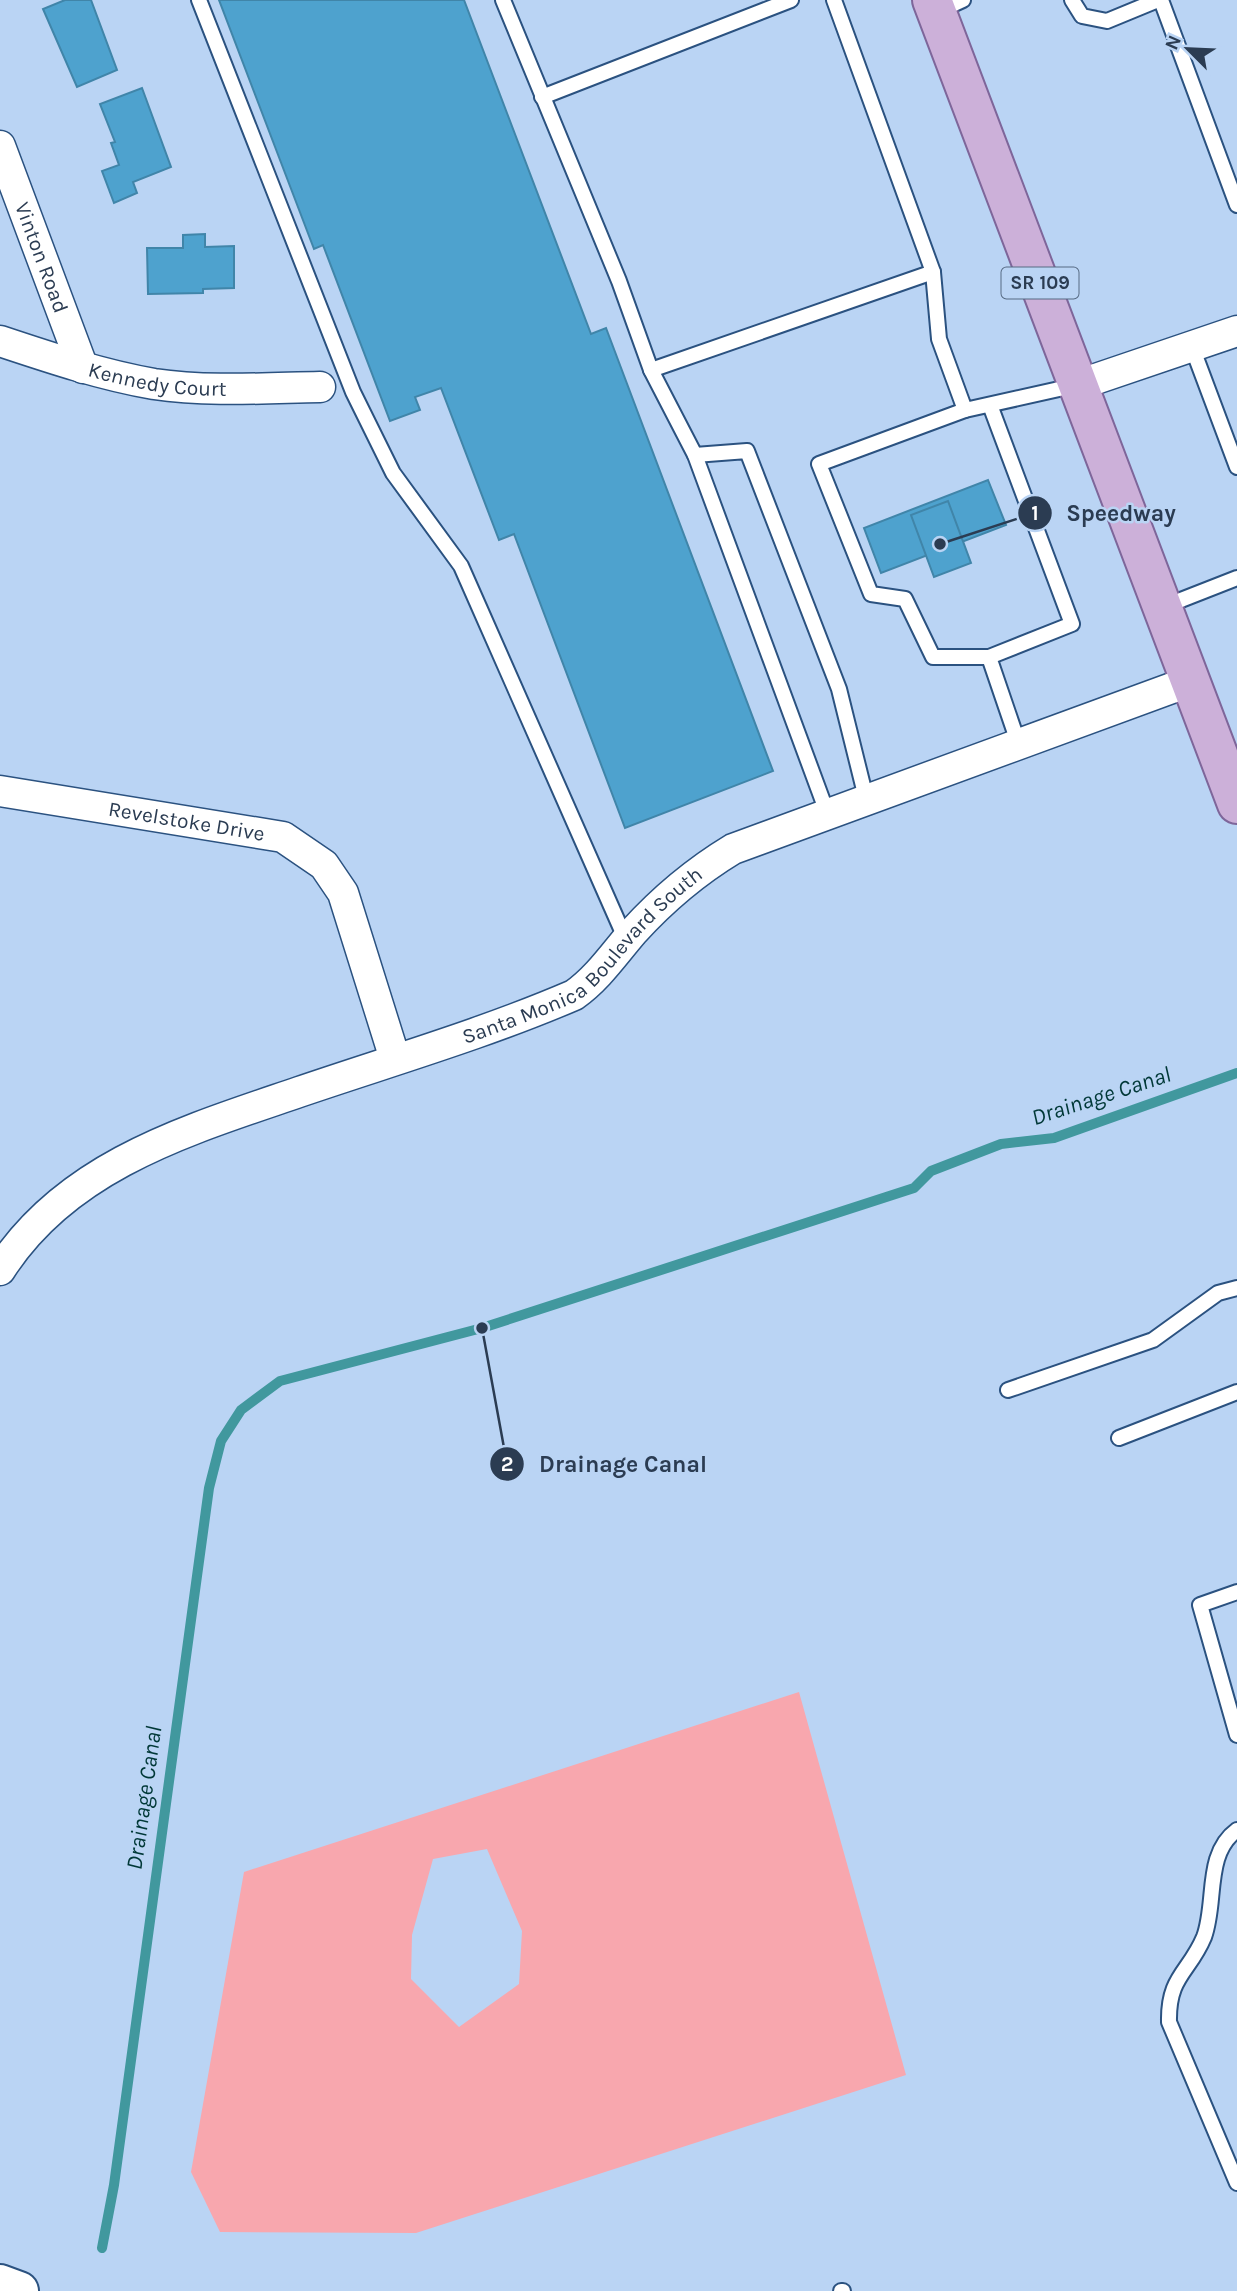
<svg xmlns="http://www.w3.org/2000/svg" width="1237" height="2291" viewBox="0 0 1237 2291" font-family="Karla,sans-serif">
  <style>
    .green { fill: #f8a7ae; fill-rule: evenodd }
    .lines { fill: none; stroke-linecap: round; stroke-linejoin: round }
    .stream { stroke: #41989e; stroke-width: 10 }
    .building { fill: #4ea2ce; stroke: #4085a9; stroke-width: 2 }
    .lane-casing { stroke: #2b5280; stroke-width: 18 }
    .street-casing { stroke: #2b5280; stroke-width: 33 }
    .secondary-casing { stroke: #2b5280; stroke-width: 42 }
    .primary-casing { stroke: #7e669a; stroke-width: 42 }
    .lane { stroke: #fff; stroke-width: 14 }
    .street { stroke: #fff; stroke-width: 30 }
    .secondary { stroke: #fff; stroke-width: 38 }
    .primary { stroke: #ccb0d9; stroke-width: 38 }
    .labels { text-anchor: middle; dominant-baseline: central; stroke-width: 5; stroke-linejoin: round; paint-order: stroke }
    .shield { fill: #bad4f4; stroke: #566a83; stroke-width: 2 }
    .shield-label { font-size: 19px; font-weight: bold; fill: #2b3c52 }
    .street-label { font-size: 21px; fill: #2b3c52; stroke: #bad4f4 }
    .water-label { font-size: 23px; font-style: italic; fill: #003837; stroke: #bad4f4 }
    .leader { fill: none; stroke: #2b3c52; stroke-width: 2.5 }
    .callout-dot { fill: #2b3c52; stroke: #bad4f4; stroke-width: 2.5 }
    .mark-label { font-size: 21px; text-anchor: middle; font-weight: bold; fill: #fff }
    .callout-label { font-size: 23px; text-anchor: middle; font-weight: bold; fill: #2b3c52; stroke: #bad4f4; stroke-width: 5; stroke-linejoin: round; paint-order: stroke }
  </style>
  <rect width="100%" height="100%" fill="#bad4f4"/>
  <path class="green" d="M799 1692 906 2075 416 2233 220 2232 191 2172 244 1872ZM487 1849 522 1931 519 1984 459 2027 411 1979 412 1935 433 1859Z"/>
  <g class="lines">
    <path class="stream" d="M102 2248 114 2185 209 1488 221 1441 241 1410 280 1381 482 1328 914 1188 931 1171 1001 1144 1054 1138 1237 1073"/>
  </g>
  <g class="building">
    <path d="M65 0H91L117 70 77 87 43 9Z"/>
    <path d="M219 0H464L591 334 606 328 773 771 625 828 514 534 499 540 441 388 415 397 420 410 390 421 323 245 314 249Z"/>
    <path d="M142 88 171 167 133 182 137 193 114 203 102 171 119 165 111 143 115 142 100 104Z"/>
    <path d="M205 234V247L234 246V288L203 289V293L148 294 147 248H183V235Z"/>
    <path d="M988 480 1006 525 881 573 864 528Z"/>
    <path d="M948 501 971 563 934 577 911 515Z"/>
  </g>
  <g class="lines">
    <g class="lane-casing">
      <g id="lane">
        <path d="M199 0 353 392 393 473 461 566 626 940"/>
        <path d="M503 0 619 281 651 370 695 455 828 815"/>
        <path d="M1072 0 1082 16 1107 21 1158 0"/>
        <path d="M1161 0 1237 205"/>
        <path d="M939 11 963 0"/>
        <path d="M542 97 791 0"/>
        <path d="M933 272 939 339 965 410 1077 385"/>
        <path d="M1192 347 1237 467"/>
        <path d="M651 370 933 272 834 0"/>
        <path d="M990 405 1072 624 989 657 1019 745"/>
        <path d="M965 410 819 464 871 594 905 599 933 657H989"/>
        <path d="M695 455 747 451 839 689 867 802"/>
        <path d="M1163 607 1237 578"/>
        <path d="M1008 1390 1153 1340 1218 1293 1237 1288"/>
        <path d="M1119 1438 1237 1392"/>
        <path d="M1237 1592 1200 1605 1237 1735"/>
        <path d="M1237 1830C1204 1854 1217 1902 1204 1937 1189 1973 1168 1976 1169 2022L1237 2183"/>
        <path d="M841 2291H843"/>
      </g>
    </g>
    <g class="street-casing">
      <g id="street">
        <path id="s1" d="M0 146 83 368"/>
        <path id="s2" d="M0 341C51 358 102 375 154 384 208 392 266 388 320 387"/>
        <path d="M1078 385 1237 331"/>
        <path id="s3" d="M0 791 283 837 324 865 343 893 395 1059"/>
        <path id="s4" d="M0 1270C67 1165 188 1130 299 1092 390 1061 486 1033 574 995 598 978 614 954 633 932 663 899 695 872 733 849L1191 681"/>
      </g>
    </g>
    <g class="secondary-casing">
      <path id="secondary" d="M0 2284 19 2291"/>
    </g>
    <g class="primary-casing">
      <path id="primary" d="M932 0 1237 804"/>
    </g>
    <use href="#lane" class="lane"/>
    <use href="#street" class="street"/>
    <use href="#secondary" class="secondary"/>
    <use href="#primary" class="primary"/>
  </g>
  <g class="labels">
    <rect class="shield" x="1001.5" y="267.5" width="77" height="31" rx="5"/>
    <g class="shield-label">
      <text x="1040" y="283">SR 109</text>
    </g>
    <g class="street-label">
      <text stroke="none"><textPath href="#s1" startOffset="119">Vinton Road</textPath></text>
      <text stroke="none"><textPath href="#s2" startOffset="163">Kennedy Court</textPath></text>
      <text stroke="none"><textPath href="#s3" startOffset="189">Revelstoke Drive</textPath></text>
      <text stroke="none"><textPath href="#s4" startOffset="676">Santa Monica Boulevard South</textPath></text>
    </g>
    <g class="water-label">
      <text transform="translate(1101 1096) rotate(-18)">Drainage Canal</text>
      <text transform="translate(144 1798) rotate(-82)">Drainage Canal</text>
    </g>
  </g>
  <path class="leader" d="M940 544L1035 513M482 1328L507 1464"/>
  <g class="callout-dot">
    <circle cx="940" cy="544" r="7"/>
    <circle cx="482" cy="1328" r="7"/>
    <circle cx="1035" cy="513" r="18"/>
    <circle cx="507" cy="1464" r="18"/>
  </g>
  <g class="mark-label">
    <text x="1035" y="520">1</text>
    <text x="507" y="1471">2</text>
  </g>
  <g class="callout-label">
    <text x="1121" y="521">Speedway</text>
    <text x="623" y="1472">Drainage Canal</text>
  </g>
  <g transform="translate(1188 49) rotate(294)" stroke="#bad4f4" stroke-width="5" paint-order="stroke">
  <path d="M0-5L12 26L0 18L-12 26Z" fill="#2b3c52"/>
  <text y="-10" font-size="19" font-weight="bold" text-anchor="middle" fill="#2b3c52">N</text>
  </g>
</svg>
